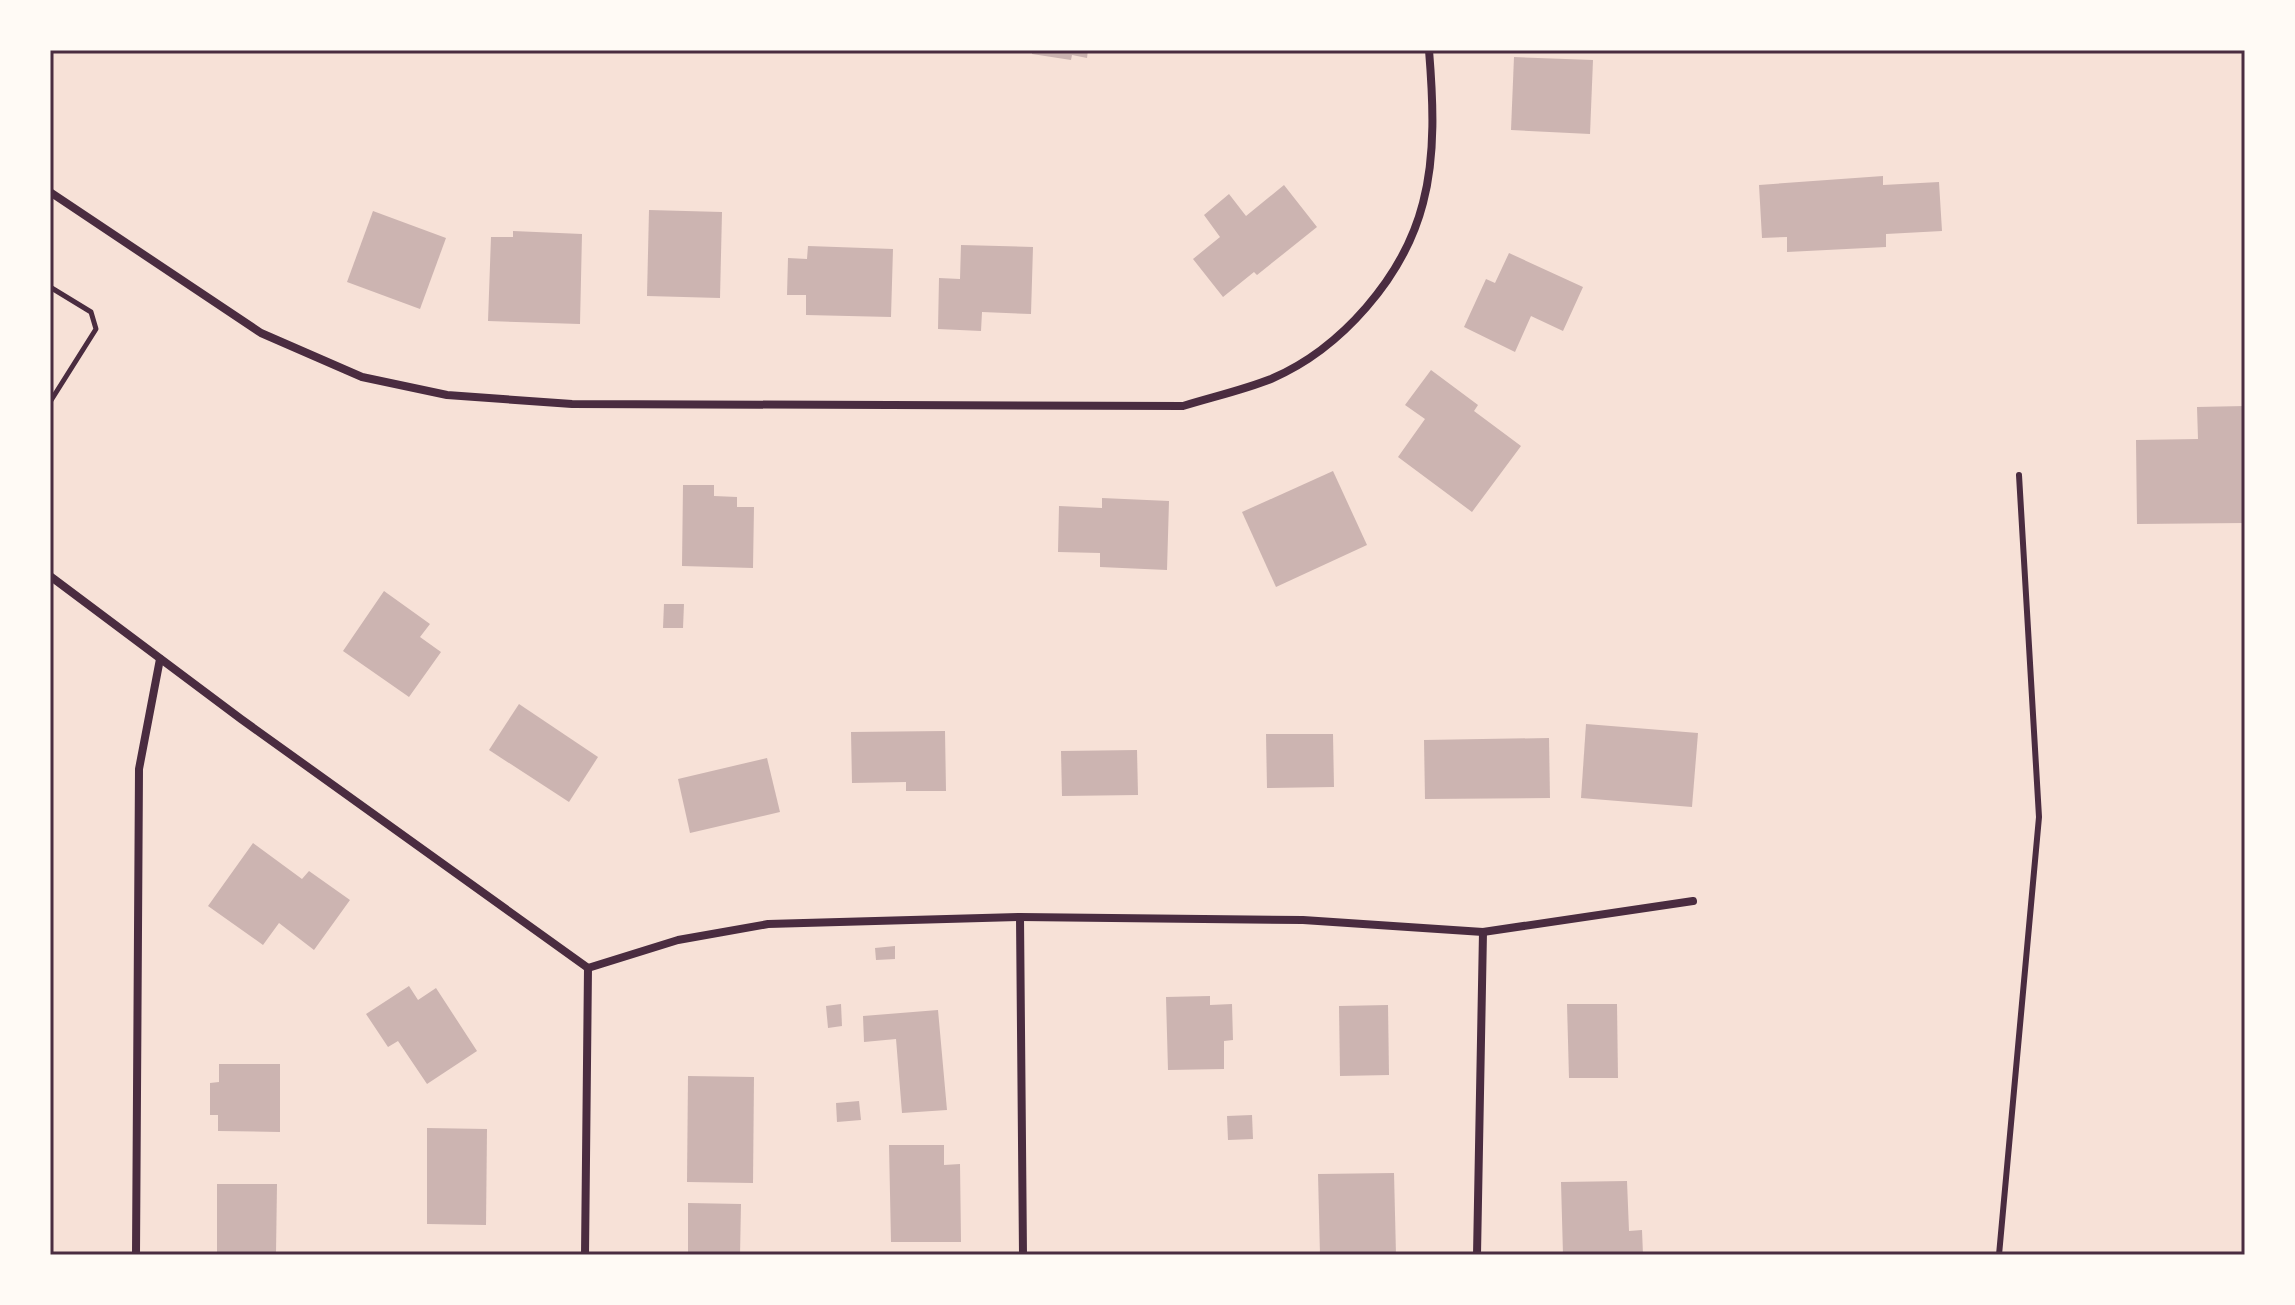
<svg xmlns="http://www.w3.org/2000/svg" width="2295" height="1305" viewBox="0 0 2295 1305" font-family="'Golos Text',sans-serif">
  <style>
    .building { fill: #ccb4b1 }
    .lines { fill: none; stroke-linecap: round; stroke-linejoin: round }
    .path { stroke: #4a2c40; stroke-width: 5 }
    .service { stroke: #4a2c40; stroke-width: 6 }
    .minor { stroke: #4a2c40; stroke-width: 8 }
    .neatline { fill: none; stroke: #4a2c40; stroke-width: 3 }
  </style>
  <rect width="100%" height="100%" fill="#f7e1d7"/>
  <g class="building">
    <path d="M1032 50H1088L1087 58 1072 55 1071 60 1032 54Z"/>
    <path d="M1514 57 1593 60 1590 134 1511 130Z"/>
    <path d="M1883 176V185L1939 182 1942 231 1886 234V247L1787 252V237L1762 238 1759 185Z"/>
    <path d="M1284 185 1317 227 1257 275 1254 272 1223 297 1193 259 1220 237 1204 215 1229 194 1246 216Z"/>
    <path d="M649 210 722 212 720 298 647 296Z"/>
    <path d="M373 211 446 238 420 309 347 282Z"/>
    <path d="M513 231 582 234 580 324 488 321 491 237H513Z"/>
    <path d="M961 245 1033 247 1031 314 982 312 981 331 938 329 939 278 960 279Z"/>
    <path d="M808 246 893 249 891 317 806 315V295H787L788 258 807 259Z"/>
    <path d="M1509 253 1583 287 1563 331 1531 316 1515 352 1464 327 1486 279 1495 283Z"/>
    <path d="M1431 370 1478 405 1474 411 1521 446 1472 512 1398 457 1425 419 1405 405Z"/>
    <path d="M2245 406V523L2137 524 2136 440 2198 439 2197 407Z"/>
    <path d="M1333 471 1367 545 1276 587 1242 512Z"/>
    <path d="M683 485H714V496L737 497V507H754L753 568 682 566Z"/>
    <path d="M1102 498 1169 501 1167 570 1100 567V553L1058 552 1059 506 1102 508Z"/>
    <path d="M384 591 430 624 420 637 441 652 409 697 343 651Z"/>
    <path d="M664 604H684L683 628H663Z"/>
    <path d="M519 704 598 757 569 802 489 750Z"/>
    <path d="M1586 724 1698 733 1692 807 1581 798Z"/>
    <path d="M945 731 946 791H906V782L852 783 851 732Z"/>
    <path d="M1266 734H1333L1334 787 1267 788Z"/>
    <path d="M1549 738 1550 798 1425 799 1424 740Z"/>
    <path d="M1137 750 1138 795 1062 796 1061 751Z"/>
    <path d="M767 758 780 812 690 833 678 779Z"/>
    <path d="M253 843 302 879 309 871 350 900 314 950 279 923 263 945 208 906Z"/>
    <path d="M895 946V959L876 960 875 948Z"/>
    <path d="M409 986 418 1000 436 988 477 1051 427 1084 398 1041 388 1047 366 1014Z"/>
    <path d="M1210 996V1005L1232 1004 1233 1040 1224 1041V1069L1168 1070 1166 997Z"/>
    <path d="M841 1004 842 1026 828 1028 826 1006Z"/>
    <path d="M1567 1004H1617L1618 1078H1569Z"/>
    <path d="M1388 1005 1389 1075 1340 1076 1339 1006Z"/>
    <path d="M938 1010 947 1110 902 1113 896 1039 864 1042 863 1016Z"/>
    <path d="M219 1064H280V1132L218 1131V1115H210V1083L219 1082Z"/>
    <path d="M688 1076 754 1077 753 1183 687 1182Z"/>
    <path d="M859 1101 861 1120 837 1122 836 1103Z"/>
    <path d="M1252 1115 1253 1139 1228 1140 1227 1116Z"/>
    <path d="M427 1128 487 1129 486 1225 427 1224Z"/>
    <path d="M889 1145H944V1165L960 1164 961 1242H891Z"/>
    <path d="M1394 1173 1396 1255H1320L1318 1174Z"/>
    <path d="M1627 1181 1629 1231 1642 1230 1643 1255H1563L1561 1182Z"/>
    <path d="M217 1184H277L276 1253 217 1252Z"/>
    <path d="M688 1203 741 1204 740 1255H688Z"/>
  </g>
  <g class="lines">
    <path class="path" d="M50 287 91 312 96 329 50 402"/>
    <path class="service" d="M1999 1255 2039 817 2019 475"/>
    <g class="minor">
      <path d="M50 192 261 333 362 377 447 395 572 404 1183 406C1212 397 1243 390 1271 379 1341 349 1404 277 1423 203 1436 154 1433 99 1429 50"/>
      <path d="M50 576 241 719 588 968"/>
      <path d="M1020 917 1023 1255"/>
      <path d="M588 968 678 940 768 924 1020 917 1303 920 1483 932 1693 901"/>
      <path d="M136 1255 139 769 160 659"/>
      <path d="M585 1255 588 968"/>
      <path d="M1477 1255 1483 932"/>
    </g>
  </g>
  <rect width="2295" height="1305" fill="none" stroke="#fffaf5" stroke-width="104"/>
  <rect x="52" y="52" width="2191" height="1201" class="neatline"/>
</svg>
